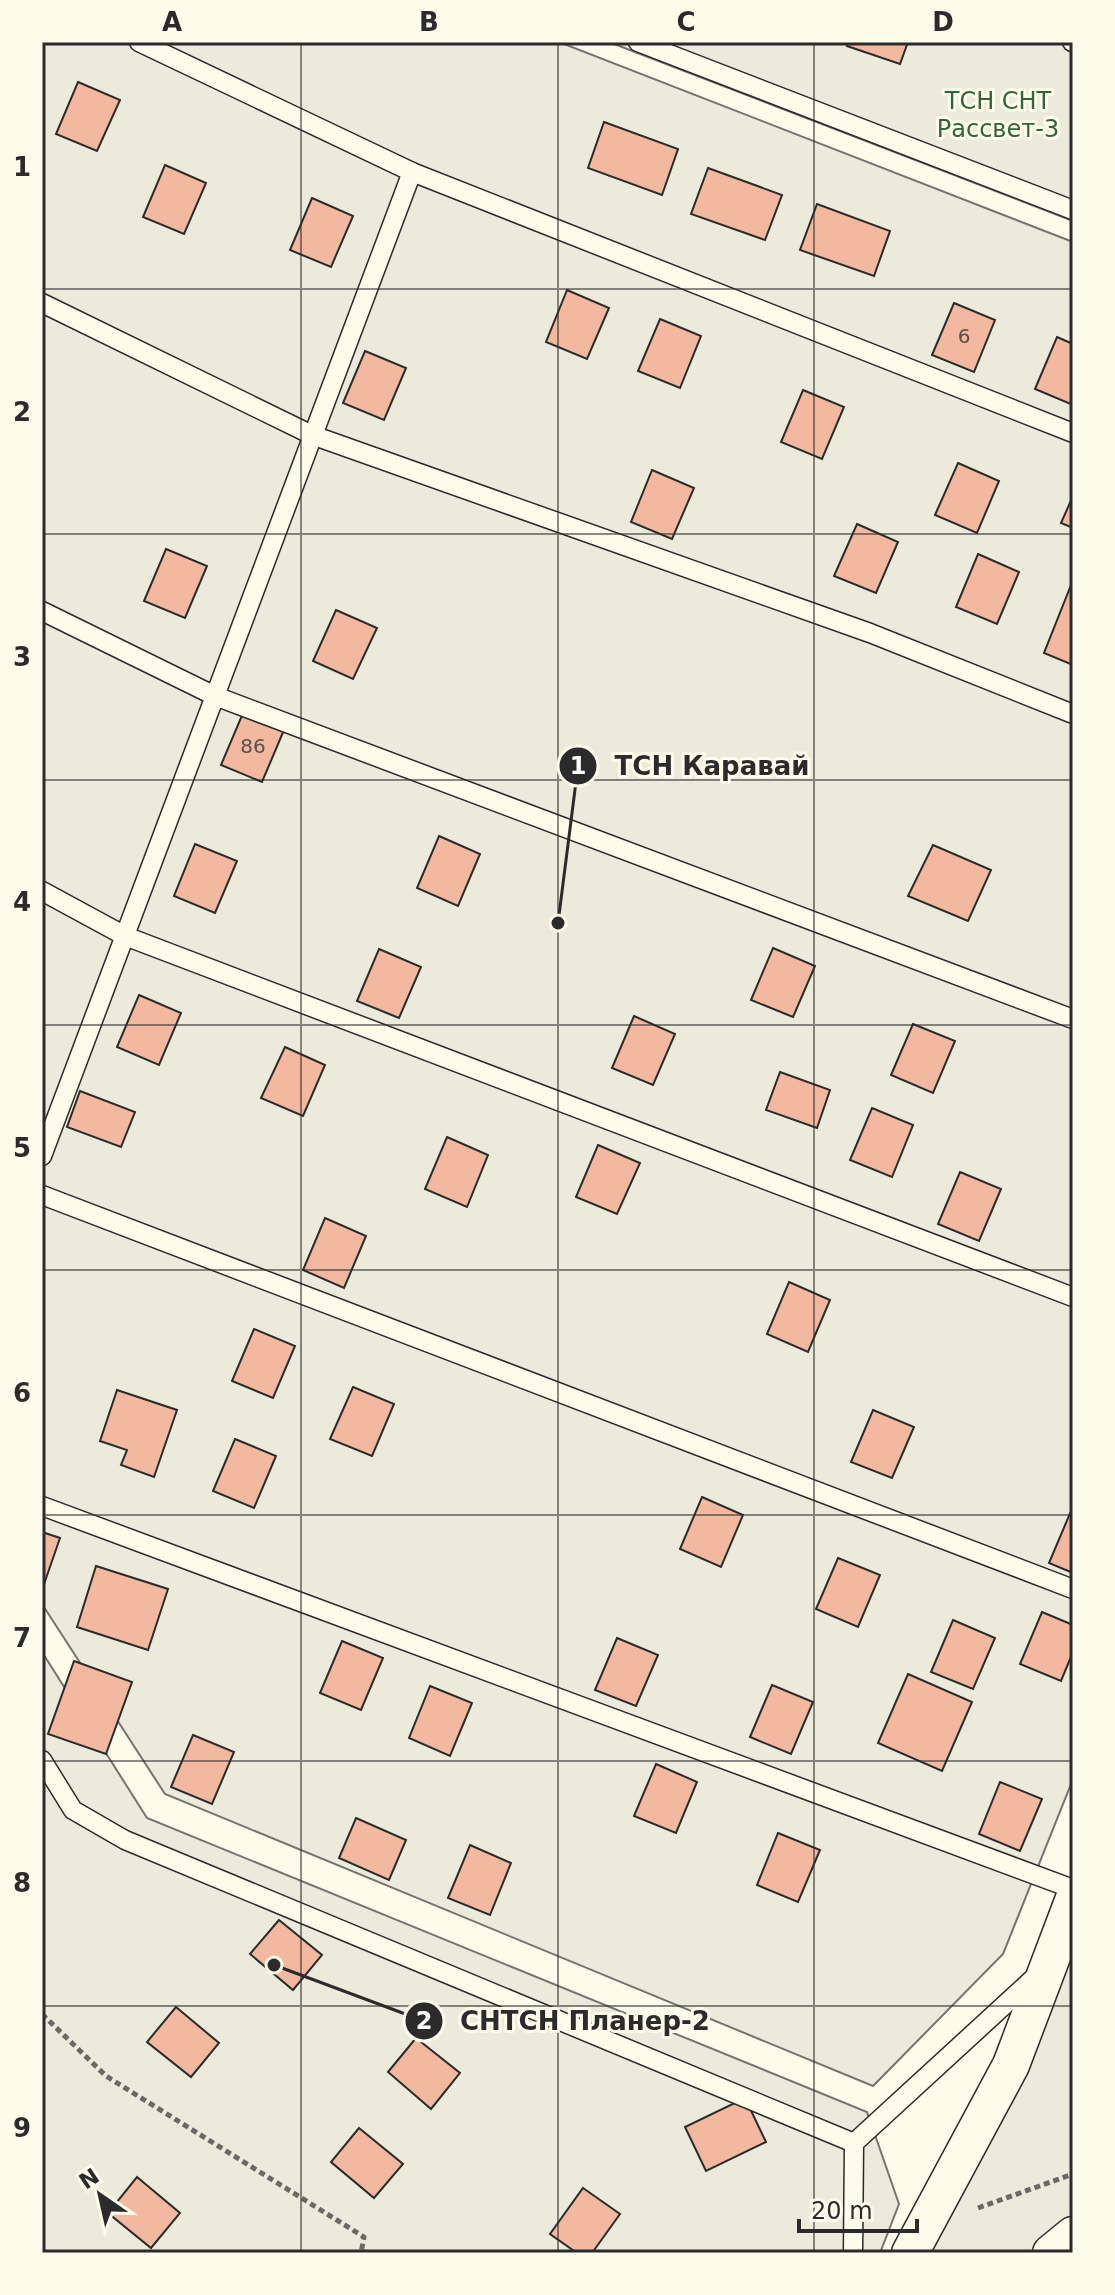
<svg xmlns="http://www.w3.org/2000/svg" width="1115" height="2295" viewBox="0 0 1115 2295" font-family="'DejaVu Sans',sans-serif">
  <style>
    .green { fill: #ecebdb; stroke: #74746e; stroke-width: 2 }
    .building { fill: #f2b8a0; stroke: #2b2b2b; stroke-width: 2 }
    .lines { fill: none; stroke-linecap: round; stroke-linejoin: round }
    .lane-casing { stroke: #2b2b2b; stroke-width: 21 }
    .street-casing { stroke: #2b2b2b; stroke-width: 39 }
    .path { stroke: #6a6964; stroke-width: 5; stroke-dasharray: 6 4; stroke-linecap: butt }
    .lane { stroke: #fdfbea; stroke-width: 18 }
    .street { stroke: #fdfbea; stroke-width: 36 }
    .grid { fill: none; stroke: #2b2b2b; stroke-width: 2; stroke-opacity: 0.55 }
    .labels { text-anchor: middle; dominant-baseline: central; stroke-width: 6; stroke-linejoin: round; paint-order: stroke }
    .number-label { font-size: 20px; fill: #5d4e48 }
    .park-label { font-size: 24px; fill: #34623c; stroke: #fdfbea }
    .leader { fill: none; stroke: #2b2b2b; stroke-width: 3 }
    .callout-dot { fill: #2b2b2b; stroke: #fdfbea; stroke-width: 3 }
    .mark-label { font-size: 24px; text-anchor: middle; font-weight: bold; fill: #fff }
    .callout-label { font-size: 26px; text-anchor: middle; font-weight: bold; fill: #2b2b2b; stroke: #fdfbea; stroke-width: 6; stroke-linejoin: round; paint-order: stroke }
    .neatline { fill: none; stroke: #2b2b2b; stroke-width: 3 }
    .grid-label { font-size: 26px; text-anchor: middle; font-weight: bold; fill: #2b2b2b }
  </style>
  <rect width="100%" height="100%" fill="#fdfbea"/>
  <g class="green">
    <path d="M42 42H559L1073 242V1779L1003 1954 873 2086 165 1794 42 1604Z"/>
    <path d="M609 42H1073V221Z"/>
    <path d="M42 1652 147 1818 867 2112 899 2204 880 2253H42Z"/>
    <path d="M1073 1883V2253H919Z"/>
  </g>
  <g class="building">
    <path d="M848 42H908L900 64 847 46Z"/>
    <path d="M78 82 120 100 97 151 56 134Z"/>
    <path d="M604 122 678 149 662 195 588 168Z"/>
    <path d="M165 165 206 183 184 234 143 217Z"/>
    <path d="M708 168 782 195 765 240 691 214Z"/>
    <path d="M312 198 353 216 331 267 290 250Z"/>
    <path d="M817 204 890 231 874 276 800 250Z"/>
    <path d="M567 290 609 308 587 359 546 342Z"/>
    <path d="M954 303 995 320 974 372 932 355Z"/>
    <path d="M660 319 701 336 680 388 638 371Z"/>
    <path d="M1057 337 1073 344V405L1035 389Z"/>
    <path d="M365 351 406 368 384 420 343 403Z"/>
    <path d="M803 390 844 407 822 459 781 442Z"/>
    <path d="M958 463 999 481 977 533 935 515Z"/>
    <path d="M652 470 694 488 672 539 631 522Z"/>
    <path d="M1073 496V528L1061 523Z"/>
    <path d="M857 524 898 542 876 593 834 576Z"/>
    <path d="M166 549 207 566 185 618 144 601Z"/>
    <path d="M978 554 1019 572 997 624 956 607Z"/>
    <path d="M1073 580V665L1044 653Z"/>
    <path d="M336 610 377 628 353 679 313 661Z"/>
    <path d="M243 713 284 730 262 782 221 765Z"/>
    <path d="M439 836 480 854 458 906 417 888Z"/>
    <path d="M195 844 237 861 215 913 174 896Z"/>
    <path d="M933 845 991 870 968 921 908 896Z"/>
    <path d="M773 948 815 966 793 1017 751 1000Z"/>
    <path d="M379 949 421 967 399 1018 357 1001Z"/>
    <path d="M139 995 181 1013 159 1065 117 1047Z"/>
    <path d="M634 1016 675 1034 653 1085 612 1068Z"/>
    <path d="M913 1024 955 1041 933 1093 891 1075Z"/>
    <path d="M285 1047 325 1065 303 1116 261 1098Z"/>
    <path d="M780 1072 830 1090 817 1128 766 1110Z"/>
    <path d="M80 1091 135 1112 121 1147 67 1127Z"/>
    <path d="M872 1108 913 1125 892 1177 850 1160Z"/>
    <path d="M447 1137 488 1155 467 1207 425 1189Z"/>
    <path d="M598 1145 640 1163 617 1214 576 1197Z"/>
    <path d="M960 1172 1001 1189 979 1241 938 1224Z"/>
    <path d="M325 1218 366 1236 344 1288 303 1270Z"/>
    <path d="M789 1282 830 1300 808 1352 767 1334Z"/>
    <path d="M254 1329 295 1346 273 1398 232 1381Z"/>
    <path d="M353 1387 394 1404 372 1456 330 1439Z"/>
    <path d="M117 1390 177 1410 154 1477 121 1465 127 1450 100 1441Z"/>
    <path d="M873 1410 914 1427 892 1478 851 1462Z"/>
    <path d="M235 1439 276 1456 254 1508 213 1491Z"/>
    <path d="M702 1497 743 1515 721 1567 680 1549Z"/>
    <path d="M1071 1511 1073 1512V1573L1049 1563Z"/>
    <path d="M42 1532 60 1538 42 1590Z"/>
    <path d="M838 1558 880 1575 858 1627 816 1609Z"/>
    <path d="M96 1566 168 1589 148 1650 77 1627Z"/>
    <path d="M1042 1612 1073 1625V1652L1061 1681 1020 1664Z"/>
    <path d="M953 1620 995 1638 973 1689 931 1672Z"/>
    <path d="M617 1638 658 1655 636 1706 595 1690Z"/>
    <path d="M342 1641 383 1658 361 1710 320 1693Z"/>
    <path d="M74 1661 132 1682 106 1754 48 1734Z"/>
    <path d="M908 1674 972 1702 942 1771 878 1743Z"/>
    <path d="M772 1685 813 1702 791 1754 750 1737Z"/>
    <path d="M430 1686 472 1703 450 1756 409 1738Z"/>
    <path d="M193 1735 234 1752 212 1804 171 1787Z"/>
    <path d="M656 1764 697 1782 676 1833 634 1816Z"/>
    <path d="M1000 1782 1042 1799 1020 1851 979 1834Z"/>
    <path d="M356 1818 406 1840 389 1880 339 1858Z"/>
    <path d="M778 1833 820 1850 798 1902 757 1885Z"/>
    <path d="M470 1845 511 1863 490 1915 448 1898Z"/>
    <path d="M279 1920 322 1955 293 1990 250 1954Z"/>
    <path d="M176 2007 219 2043 191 2077 147 2042Z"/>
    <path d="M416 2038 460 2073 431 2109 388 2072Z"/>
    <path d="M745 2098 766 2142 706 2171 685 2127Z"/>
    <path d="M359 2128 403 2164 374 2198 331 2162Z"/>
    <path d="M137 2177 180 2213 151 2248 108 2213Z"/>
    <path d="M583 2188 620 2214 592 2253H577L550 2234Z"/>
  </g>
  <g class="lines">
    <g class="lane-casing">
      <g id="lane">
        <path d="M139 42 412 172"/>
        <path d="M638 42 1073 210"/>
        <path d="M1072 42H1073"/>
        <path d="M42 303 312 435 870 633 1073 714"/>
        <path d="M42 611 215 696 1073 1019"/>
        <path d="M42 891 125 936 1073 1297"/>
        <path d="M42 1156 412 172 1073 433"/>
        <path d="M42 1195 1073 1589"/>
        <path d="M42 1506 1073 1889"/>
        <path d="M42 1760 73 1810 125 1840 854 2143"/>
        <path d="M853 2253 854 2143 1036 1976"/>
      </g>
    </g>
    <g class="street-casing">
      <g id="street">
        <path d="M910 2253 1011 2065 1073 1901"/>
        <path d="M1051 2253 1073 2235"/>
      </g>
    </g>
    <g class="path">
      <path d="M42 2014 106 2076 364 2237 361 2253"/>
      <path d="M978 2208 1073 2174"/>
    </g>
    <use href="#lane" class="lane"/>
    <use href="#street" class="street"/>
  </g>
  <path class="grid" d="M301 42V2253M558 42V2253M814 42V2253M42 289H1073M42 534H1073M42 780H1073M42 1025H1073M42 1270H1073M42 1515H1073M42 1761H1073M42 2006H1073"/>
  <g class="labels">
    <g class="number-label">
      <text x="964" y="336">6</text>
      <text x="253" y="746">86</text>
    </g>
    <g class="park-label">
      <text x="998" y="101">ТСН СНТ<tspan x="998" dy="28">Рассвет-3</tspan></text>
    </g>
  </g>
  <path class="leader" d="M558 923L578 766M274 1965L424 2021"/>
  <g class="callout-dot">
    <circle cx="558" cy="923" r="8"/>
    <circle cx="274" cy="1965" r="8"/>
    <circle cx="578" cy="766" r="20"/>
    <circle cx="424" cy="2021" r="20"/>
  </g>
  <g class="mark-label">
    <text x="578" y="774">1</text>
    <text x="424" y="2029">2</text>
  </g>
  <g class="callout-label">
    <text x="712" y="775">ТСН Каравай</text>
    <text x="585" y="2030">СНТСН Планер-2</text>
  </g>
  <rect width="1115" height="2295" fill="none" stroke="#fdfbea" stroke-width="88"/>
  <g transform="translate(100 2195) rotate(326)" stroke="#fdfbea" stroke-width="6" paint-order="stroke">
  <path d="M0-6L14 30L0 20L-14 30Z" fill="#2b2b2b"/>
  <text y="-12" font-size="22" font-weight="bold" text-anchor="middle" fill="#2b2b2b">N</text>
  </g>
  <path d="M799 2219v12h118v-12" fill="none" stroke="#2b2b2b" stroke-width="4"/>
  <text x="811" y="2219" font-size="24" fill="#2b2b2b" stroke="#fdfbea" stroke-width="6" paint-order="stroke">20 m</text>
  <rect x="44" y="44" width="1027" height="2207" class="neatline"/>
  <g class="grid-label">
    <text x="172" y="31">A</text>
    <text x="429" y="31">B</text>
    <text x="686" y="31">C</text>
    <text x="943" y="31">D</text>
    <text x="22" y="176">1</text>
    <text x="22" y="421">2</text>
    <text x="22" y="666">3</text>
    <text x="22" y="911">4</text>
    <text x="22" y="1157">5</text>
    <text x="22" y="1402">6</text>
    <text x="22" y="1647">7</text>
    <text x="22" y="1892">8</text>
    <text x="22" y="2137">9</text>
  </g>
</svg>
